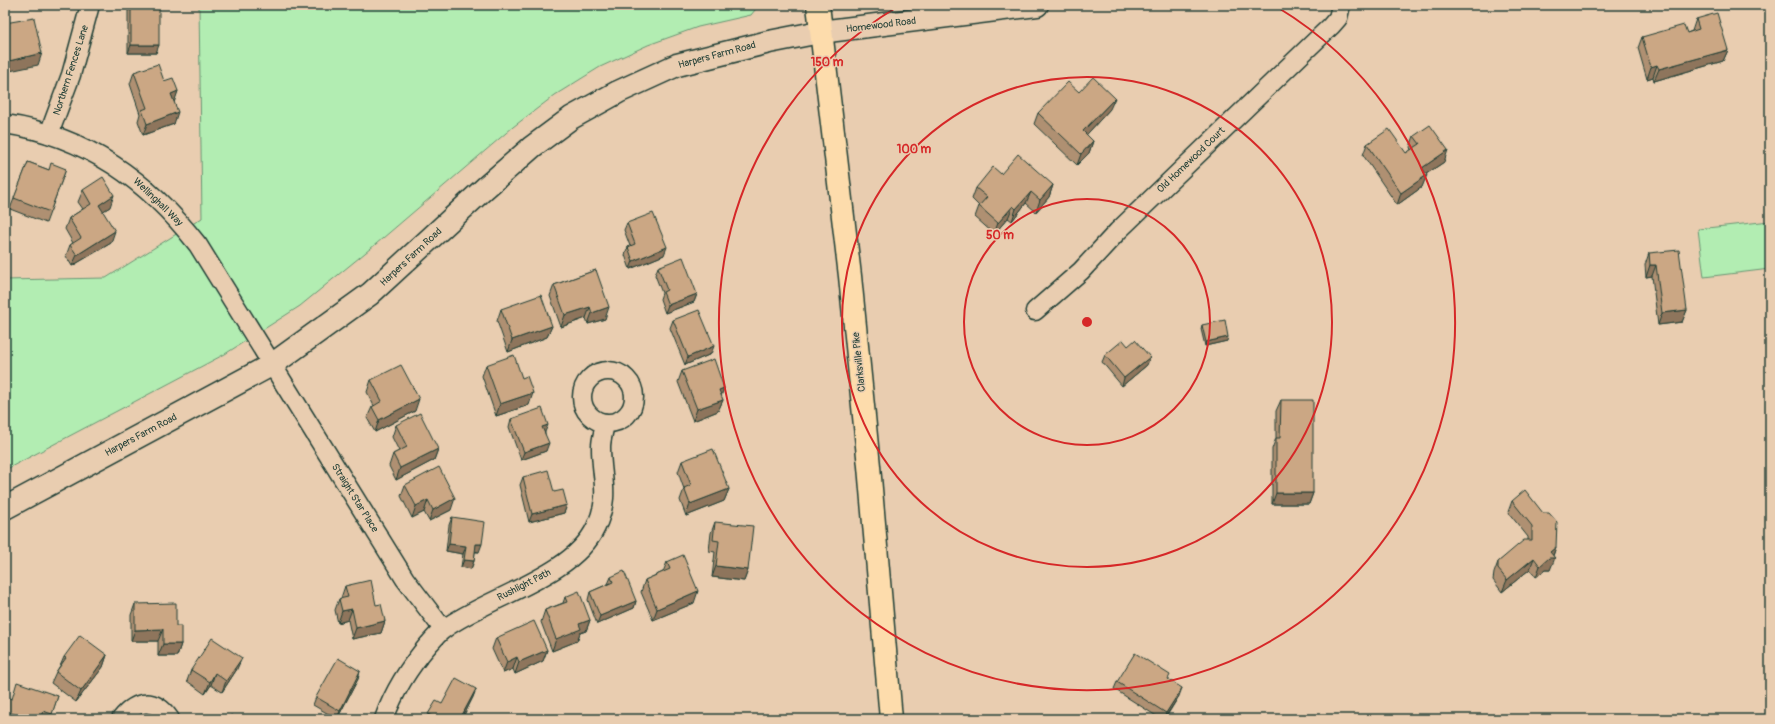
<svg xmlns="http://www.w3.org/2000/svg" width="1775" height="724" viewBox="0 0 1775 724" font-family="Pangolin,sans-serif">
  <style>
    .green { fill: #b2edb2; stroke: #689573 }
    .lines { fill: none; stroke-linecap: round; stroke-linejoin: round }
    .street-casing { stroke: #1f3d34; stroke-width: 21 }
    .secondary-casing { stroke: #1f3d34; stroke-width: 25 }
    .primary-casing { stroke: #1f3d34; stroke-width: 25 }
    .street { stroke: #e9cdb0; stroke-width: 18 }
    .secondary { stroke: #e9cdb0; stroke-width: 22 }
    .primary { stroke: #fddcac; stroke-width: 22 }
    .wall { fill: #af9072; stroke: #1f3d34 }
    .shaded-wall { fill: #8e755c; stroke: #1f3d34 }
    .building { fill: #cba784; stroke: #1f3d34 }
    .ring { fill: none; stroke: #d62828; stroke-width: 2 }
    .labels { text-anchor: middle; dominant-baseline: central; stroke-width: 3; stroke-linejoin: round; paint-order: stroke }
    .street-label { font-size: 10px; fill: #1f3d34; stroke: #e9cdb0 }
    .centre { fill: #d62828; stroke: #e9cdb0; stroke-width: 2 }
    .ring-label { font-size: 12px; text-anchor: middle; font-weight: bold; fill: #d62828; stroke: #e9cdb0; stroke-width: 3; stroke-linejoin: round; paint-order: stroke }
  </style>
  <rect width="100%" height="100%" fill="#e9cdb0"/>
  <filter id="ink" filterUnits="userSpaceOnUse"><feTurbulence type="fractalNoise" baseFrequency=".025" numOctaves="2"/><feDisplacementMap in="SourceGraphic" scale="8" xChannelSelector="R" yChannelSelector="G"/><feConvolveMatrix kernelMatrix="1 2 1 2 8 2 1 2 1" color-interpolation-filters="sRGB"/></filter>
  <g filter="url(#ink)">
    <g class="green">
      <path d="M199 5H759L751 15 698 27 648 45 600 67 555 95 513 127 376 244 300 306 225 354 5 470V280L106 278 202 218Z"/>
      <path d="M1770 221V269L1704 277 1698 229Z"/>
    </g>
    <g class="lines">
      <g class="street-casing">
        <g id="street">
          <path d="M5 124C87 136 148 181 198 245L405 579 443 629"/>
          <path d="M49 134 71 75 90 5"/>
          <path d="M1035 311 1081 271 1118 231 1331 26 1338 18 1341 5"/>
          <circle cx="608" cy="397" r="26"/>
          <path d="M121 719C137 699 155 698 170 719"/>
          <path d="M384 719C394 691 409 667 429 644 434 639 438 633 444 629 487 597 573 577 596 527 611 494 601 480 601 447 601 439 604 431 605 423"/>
        </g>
      </g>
      <g class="secondary-casing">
        <path id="secondary" d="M5 508 273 364 370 294 485 188 532 147 571 118 618 92 677 65 769 42 820 32 1037 5"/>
      </g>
      <g class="primary-casing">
        <path id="primary" d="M818 5 850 276 869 466 891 719"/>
      </g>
      <use href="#street" class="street"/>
      <use href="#secondary" class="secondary"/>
      <use href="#primary" class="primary"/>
    </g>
    <g class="wall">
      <path d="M130 5H159L156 53H128V11Z"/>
      <path d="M1696 19 1728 50 1723 61 1654 81 1653 77 1647 79 1638 48 1642 37 1687 33 1692 31Z"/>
      <path d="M134 72 164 81 178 91 174 101V124L143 135 138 121 140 114 130 84Z"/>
      <path d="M1110 109 1086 135 1093 141 1089 153 1077 165 1034 124 1038 113Z"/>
      <path d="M1414 136 1444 162 1426 174 1422 187 1397 205 1363 155 1367 144 1406 153 1411 150 1410 147Z"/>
      <path d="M28 162 49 170 66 169 46 223 10 209Z"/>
      <path d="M1001 174 1053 185 1049 197 1036 212 1026 203 1012 221 1008 218 994 234 975 217 979 206 972 199 976 188Z"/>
      <path d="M83 190 110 207 103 211 111 243 72 266 66 256 70 245 73 243 65 229 69 218 83 209 78 202Z"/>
      <path d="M627 223 664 255 630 269 625 255 628 247 630 246 624 230Z"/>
      <path d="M1649 253 1687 310 1682 322 1658 325 1652 276 1646 277 1645 265Z"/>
      <path d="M658 267 697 294 694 302 665 313 660 299 662 293 655 275Z"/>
      <path d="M596 270 605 319 588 324 586 318 561 327 550 296 554 285Z"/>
      <path d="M501 309 552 326 547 337 508 352 497 321Z"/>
      <path d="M673 320 711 354 685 365 670 328Z"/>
      <path d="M1202 325 1227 341 1205 346 1201 329Z"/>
      <path d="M1128 346 1147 365 1122 386 1102 362 1105 355Z"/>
      <path d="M486 365 529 405 496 416 482 376Z"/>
      <path d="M682 371 724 388 721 396 723 400 718 411 693 421 678 382Z"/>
      <path d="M371 380 415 411 375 432 367 418 372 407 374 406 367 392Z"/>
      <path d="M1281 400 1313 493 1309 504H1272V449L1276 438V411Z"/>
      <path d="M511 419 545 432 546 451 521 460 509 427Z"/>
      <path d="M396 425 438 449 434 460 396 480 389 466 393 454 399 451 392 437Z"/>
      <path d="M682 461 729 489 724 501 686 516 680 500 684 489 678 472Z"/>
      <path d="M523 477 554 492 567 505 564 513 529 522 520 485Z"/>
      <path d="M405 485 451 510 429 521 424 512 412 518 401 496Z"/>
      <path d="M1512 501 1556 547 1553 556 1550 570H1545L1536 577 1530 569 1502 592 1493 580 1494 573 1498 562 1528 540V537L1508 512Z"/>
      <path d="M452 517 479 552H475L474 561 471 569 461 567 463 554 446 551 449 525Z"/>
      <path d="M715 522 748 570 744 581 712 577 715 552 709 551 711 533Z"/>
      <path d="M667 562 694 603 653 620 641 592 645 580 663 572Z"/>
      <path d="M611 577 636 601 634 608 597 624 588 600 590 592 608 584Z"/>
      <path d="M345 586 385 621 381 633 352 639 348 620 338 623 335 610 339 599 341 598Z"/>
      <path d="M565 597 590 620 586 631 580 633 577 641 552 651 541 622 545 610 563 603Z"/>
      <path d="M135 604 176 626 181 644 177 656H158V641H131V615Z"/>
      <path d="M496 638 547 650 543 661 515 674 513 669 503 673 492 649Z"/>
      <path d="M107 655 103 667 76 702 51 683 56 672 61 664 64 657Z"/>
      <path d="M237 669 222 692 211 685 205 694 187 681 191 670Z"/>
      <path d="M360 671 358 679 337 719 313 705 316 697Z"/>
      <path d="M1169 680 1179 696 1165 719H1161L1114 689 1117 682Z"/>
      <path d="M476 689 473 697 462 719H427L428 714 442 704Z"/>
      <path d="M5 696 11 699 58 696 50 719H5Z"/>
    </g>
    <g class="shaded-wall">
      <path d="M131 45H159L156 53H128Z"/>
      <path d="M1728 50 1723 61 1654 81 1659 69Z"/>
      <path d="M42 53 38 65 5 72V62Z"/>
      <path d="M1657 65 1653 77 1647 79 1651 67Z"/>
      <path d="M178 91 174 103 171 94Z"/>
      <path d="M1115 98 1110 109 1079 143 1083 131Z"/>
      <path d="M178 112 174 124 143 135 147 124Z"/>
      <path d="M1093 141 1089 153 1077 165 1081 154Z"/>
      <path d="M1448 150 1444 162 1417 180 1422 168Z"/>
      <path d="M1427 175 1422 187 1397 205 1401 193Z"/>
      <path d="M1053 185 1049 197 1036 212 1040 200Z"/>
      <path d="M1031 192 1026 203 1012 221 1016 209Z"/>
      <path d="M114 195 110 207 95 216 99 205Z"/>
      <path d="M1013 206 1008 218 994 234 998 223Z"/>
      <path d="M115 231 111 243 72 266 77 255Z"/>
      <path d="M667 247 664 255 630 269 633 261Z"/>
      <path d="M1650 265H1656L1652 276 1646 277Z"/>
      <path d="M697 294 694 302 665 313 668 305Z"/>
      <path d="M590 307 586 318 561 327 565 315Z"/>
      <path d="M609 307 605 319 588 324 592 313Z"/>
      <path d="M1687 310 1682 322 1658 325 1662 313Z"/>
      <path d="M552 326 547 337 508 352 512 340Z"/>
      <path d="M1228 337 1227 341 1205 346 1206 342Z"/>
      <path d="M714 346 711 354 685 365 688 357Z"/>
      <path d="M1150 357 1147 365 1122 386 1124 378Z"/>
      <path d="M724 388 720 399 719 390Z"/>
      <path d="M533 393 529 405 496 416 500 404Z"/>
      <path d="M419 399 415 411 375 432 379 420Z"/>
      <path d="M723 400 718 411 693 421 697 409Z"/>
      <path d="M548 425 545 432 540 434 542 427Z"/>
      <path d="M549 443 546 451 521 460 524 452Z"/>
      <path d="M438 449 434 460 396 480 400 468Z"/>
      <path d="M729 489 724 501 686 516 690 504Z"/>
      <path d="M1276 493H1313L1309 504H1272Z"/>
      <path d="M455 498 451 510 429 521 433 510Z"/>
      <path d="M428 500 424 512 412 518 416 506Z"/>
      <path d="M567 505 564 513 529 522 532 514Z"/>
      <path d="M449 544 466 546 463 554 446 551Z"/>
      <path d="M476 544H482L479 552 473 551Z"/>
      <path d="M1556 547 1552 558H1555L1550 570H1545L1536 577 1540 566 1550 552Z"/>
      <path d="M1534 558 1530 569 1502 592 1507 580Z"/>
      <path d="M464 560 474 561 471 569 461 567Z"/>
      <path d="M716 566 748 570 744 581 712 577Z"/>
      <path d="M698 591 694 603 653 620 657 609Z"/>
      <path d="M636 601 634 608 597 624 600 616Z"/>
      <path d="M352 609 348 620 338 623 342 611Z"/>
      <path d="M590 620 586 631 580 633 577 641 552 651 556 639 579 624Z"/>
      <path d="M385 621 381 633 352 639 356 628Z"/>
      <path d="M163 629 158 641H131L135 630Z"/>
      <path d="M163 644H181L177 656H158Z"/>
      <path d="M547 650 543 661 515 674 519 662Z"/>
      <path d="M107 655 103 667 76 702 81 691Z"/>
      <path d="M517 657 513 669 503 673 507 662Z"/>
      <path d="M242 658 237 669 222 692 226 681Z"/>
      <path d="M360 671 358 679 337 719 340 711Z"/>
      <path d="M215 673 211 685 205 694 210 682Z"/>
      <path d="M1182 688 1179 696 1164 719 1166 713Z"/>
      <path d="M476 689 473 697 462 719H460Z"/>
    </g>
    <g class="building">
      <rect x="131" y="5" width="28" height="40"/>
      <path d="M1717 13 1728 50 1659 69 1657 65 1651 67 1642 37 1684 25 1687 33 1699 29 1696 19Z"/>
      <path d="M34 18 42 53 5 62V23Z"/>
      <path d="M158 64 164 81 173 78 178 91 171 94 178 112 147 124 142 110 147 108 134 72Z"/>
      <path d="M1093 77 1115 98 1083 131 1093 141 1081 154 1038 113 1068 82 1079 92Z"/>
      <path d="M1430 125 1448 150 1422 168 1427 175 1401 193 1367 144 1389 129 1406 153 1420 144 1414 136Z"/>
      <path d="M1018 154 1053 185 1040 200 1031 192 1016 209 1013 206 998 223 979 206 987 197 976 188 993 167 1001 174Z"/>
      <path d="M28 162 49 170 51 163 66 169 50 212 14 198Z"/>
      <path d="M103 177 114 195 99 205 115 231 77 255 70 245 81 238 69 218 91 204 83 190Z"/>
      <path d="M653 213 667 247 633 261 628 247 635 244 627 223Z"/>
      <path d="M1679 250 1687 310 1662 313 1656 265H1650L1649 253Z"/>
      <path d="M683 257 697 294 668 305 663 292 667 290 658 267Z"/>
      <path d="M596 270 609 307 592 313 590 307 565 315 554 285Z"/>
      <path d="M541 295 552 326 512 340 501 309Z"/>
      <path d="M699 310 714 346 688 357 673 320Z"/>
      <path d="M1225 320 1228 337 1206 342 1202 325Z"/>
      <path d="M1123 340 1128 346 1135 340 1150 357 1124 378 1105 355Z"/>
      <path d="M514 355 522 378 527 376 533 393 500 404 486 365Z"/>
      <path d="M714 359 724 388 719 390 723 400 697 409 682 371Z"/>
      <path d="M401 365 419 399 379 420 372 407 382 401 371 380Z"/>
      <path d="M1281 400H1313V493H1276V438H1280Z"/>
      <path d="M542 408 548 425 542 427 549 443 524 452 511 419Z"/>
      <path d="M420 413 438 449 400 468 393 454 407 447 396 425Z"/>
      <path d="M713 449 729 489 690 504 684 488 691 485 682 461Z"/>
      <path d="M439 467 455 498 433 510 428 500 416 506 405 485Z"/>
      <path d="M548 470 554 492 563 490 567 505 532 514 523 477Z"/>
      <path d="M1525 490 1543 513H1549L1557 522 1556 547 1550 552 1555 558H1549L1540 566 1534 558 1507 580 1498 569V562L1524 540H1532V526L1512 501Z"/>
      <path d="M452 517 485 522 482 544H476L474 561 464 560 466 546 449 544Z"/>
      <path d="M715 522 753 526 748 570 716 566 719 541 713 540Z"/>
      <path d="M683 555 698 591 657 609 645 580 670 569 667 562Z"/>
      <path d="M624 571 636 601 600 616 590 592 613 582 611 577Z"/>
      <path d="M371 580 376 605 381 604 385 621 356 628 352 609 342 611 339 599 348 597 345 586Z"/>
      <path d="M579 591 590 620 579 624 581 629 556 639 545 610 567 602 565 597Z"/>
      <path d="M176 603V626H181V644H163V629L135 630V604Z"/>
      <path d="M534 621 547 650 519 662 517 657 507 662 496 638Z"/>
      <path d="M80 635 107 655 81 691 56 672 66 658 64 657Z"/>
      <path d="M212 638 242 658 226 681 215 673 210 682 191 670Z"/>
      <path d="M1135 653 1170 675 1168 679 1182 688 1166 713 1117 682Z"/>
      <path d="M338 658 360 671 340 711 316 697Z"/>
      <path d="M456 678 476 689 460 719H437L428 714 436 701 442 704Z"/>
      <path d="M17 682 58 696 52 714 43 711 40 719H25L26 718 5 711V696L12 699Z"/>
      <path d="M231 715 237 719H228Z"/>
    </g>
  </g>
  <g class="ring">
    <circle cx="1087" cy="322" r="123"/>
    <circle cx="1087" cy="322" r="245"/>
    <path d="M1277 7A368 368 0 1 1 897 7"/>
  </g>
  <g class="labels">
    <g class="street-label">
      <text transform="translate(881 25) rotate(-7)">Homewood Road</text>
      <text transform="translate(717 55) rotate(-15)">Harpers Farm Road</text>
      <text transform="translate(71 70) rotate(-72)">Northern Fences Lane</text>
      <text transform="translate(1191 160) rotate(-44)">Old Homewood Court</text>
      <text transform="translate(158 202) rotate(44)">Wellinghall Way</text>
      <text transform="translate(411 257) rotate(-43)">Harpers Farm Road</text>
      <text transform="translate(859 362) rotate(-96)">Clarksville Pike</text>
      <text transform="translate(141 435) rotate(-28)">Harpers Farm Road</text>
      <text transform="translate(355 498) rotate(58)">Straight Star Place</text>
      <text transform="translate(524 585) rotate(-27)">Rushlight Path</text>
    </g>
  </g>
  <circle cx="1087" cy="322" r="6" class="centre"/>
  <g class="ring-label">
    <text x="827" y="66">150 m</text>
    <text x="914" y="153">100 m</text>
    <text x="1000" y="239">50 m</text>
  </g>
  <rect width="1775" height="724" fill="none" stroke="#e9cdb0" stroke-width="20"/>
  <rect x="10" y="10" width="1755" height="704" fill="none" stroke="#1f3d34" stroke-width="1.5" filter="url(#ink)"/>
</svg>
